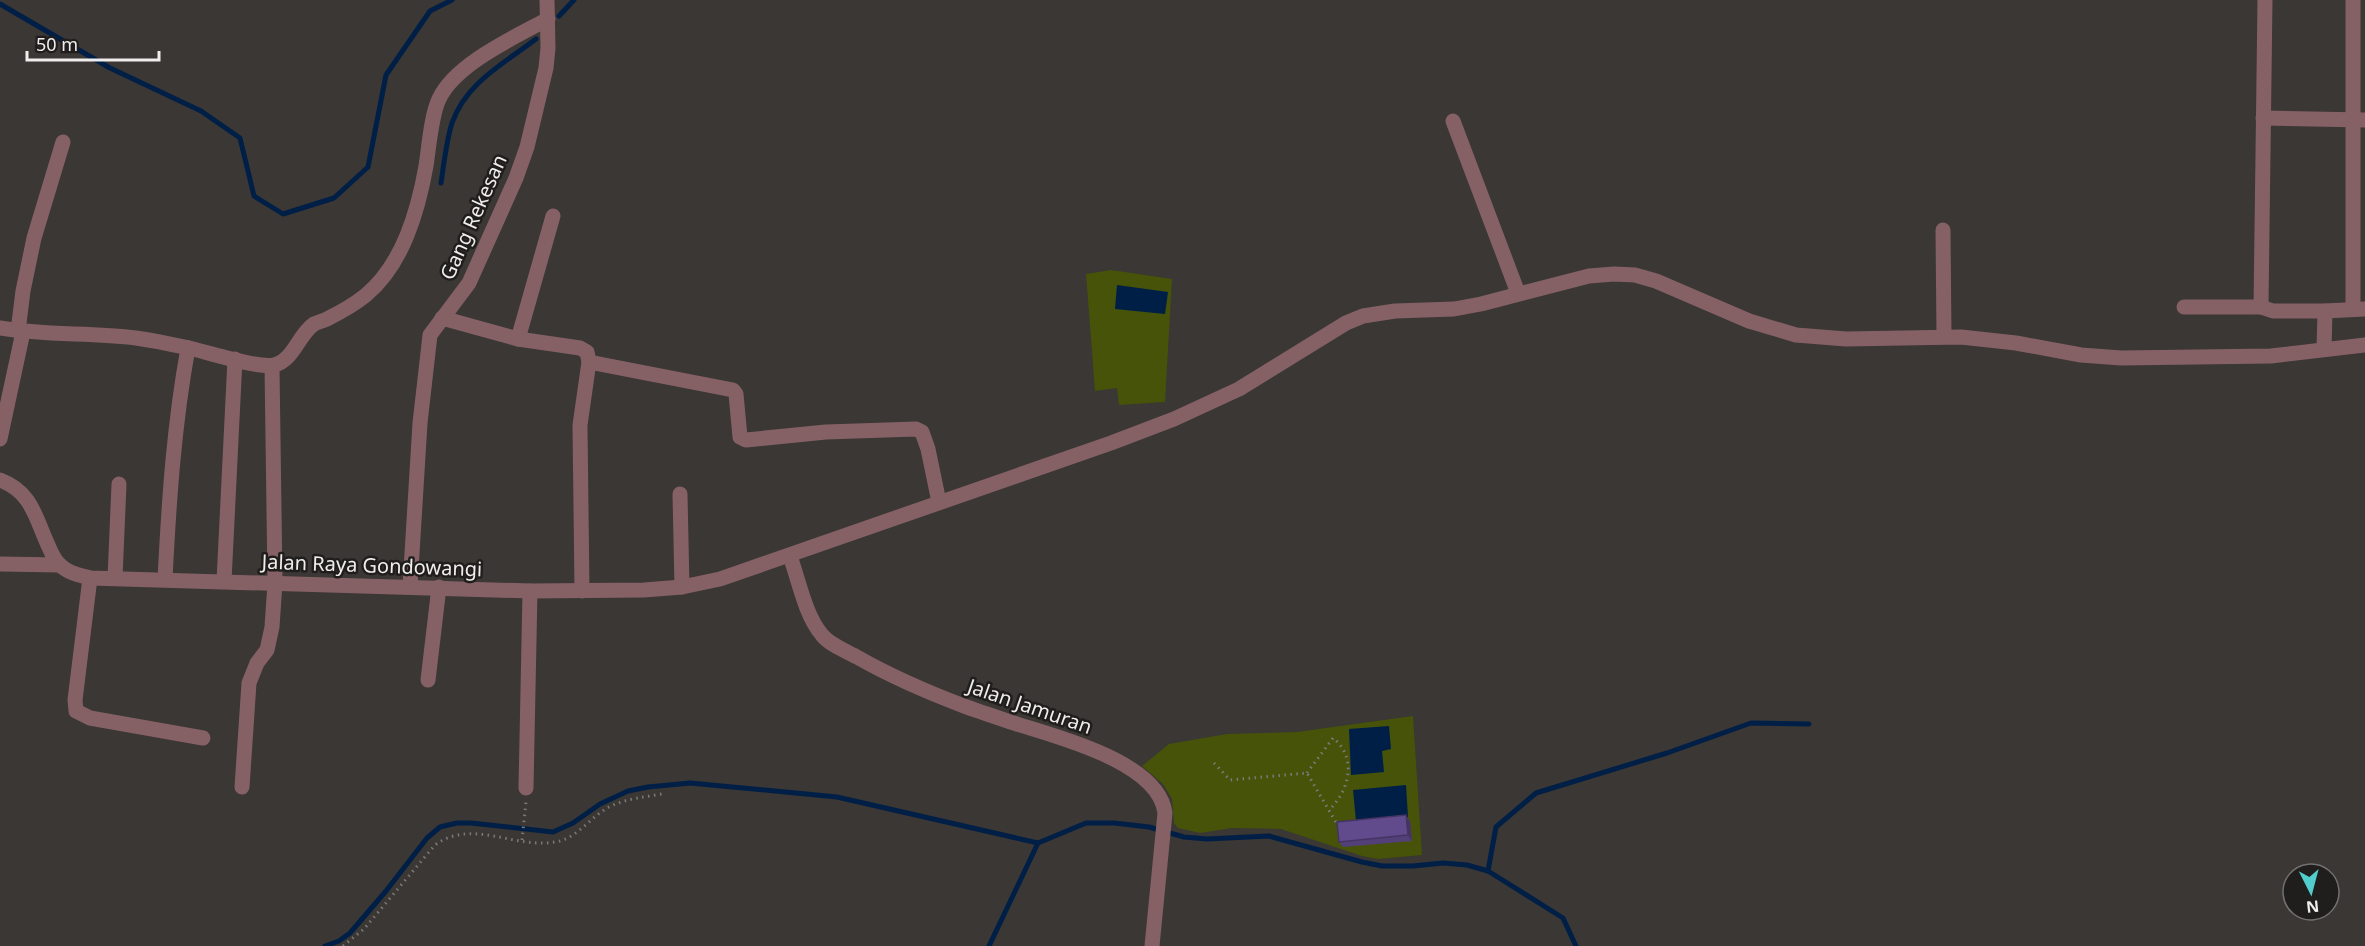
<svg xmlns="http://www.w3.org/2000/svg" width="2365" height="946" viewBox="0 0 2365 946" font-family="'Noto Sans',sans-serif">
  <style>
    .green { fill: #465309 }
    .water { fill: #001f47 }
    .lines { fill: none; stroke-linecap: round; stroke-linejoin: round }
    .stream { stroke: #001f47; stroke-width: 5 }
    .path { stroke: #7c7a77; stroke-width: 3; stroke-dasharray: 1.5 4.5; stroke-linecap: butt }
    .minor { stroke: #856165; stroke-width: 15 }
    .tertiary { stroke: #856165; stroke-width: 15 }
    .wall { fill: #544079 }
    .shaded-wall { fill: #453463 }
    .building { fill: #624b8d; stroke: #453463; stroke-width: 1.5 }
    .labels { text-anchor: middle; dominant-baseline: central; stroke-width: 5; stroke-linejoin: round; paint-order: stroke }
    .street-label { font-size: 20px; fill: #f0eeec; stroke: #201e1d }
  </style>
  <rect width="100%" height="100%" fill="#3a3734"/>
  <g class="green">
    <path d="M1111 270 1172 279 1165 402 1119 405 1117 388 1095 391 1086 274Z"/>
    <path d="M1413 716 1422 855 1378 859 1362 856 1281 829 1232 828 1200 833 1178 828 1174 823 1172 799 1163 784 1142 766 1169 744 1227 734 1297 732Z"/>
  </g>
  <g class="water">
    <path d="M1117 285 1168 292 1165 314 1115 309Z"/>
    <path d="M1389 726 1391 749 1382 751 1384 772 1351 775 1349 729Z"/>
    <path d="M1406 785 1408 817 1356 821 1353 790Z"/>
  </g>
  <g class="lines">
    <g class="stream">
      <path d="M0 4 110 68 201 111 240 138 254 196 283 214 334 198 368 167 386 75 430 11 452 0"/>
      <path d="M559 16 574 0"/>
      <path d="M441 183C444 164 446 142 452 123 466 83 503 64 536 39"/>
      <path d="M1488 871 1496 827 1536 793 1667 753 1751 723 1809 724"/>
      <path d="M325 946 339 941 350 933 386 891 427 838 440 827 457 823H471L553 832 573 823 600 804 628 791 648 787 690 783 837 797 1038 843 1086 823H1114L1149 827 1184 837 1207 839 1269 836 1362 862 1382 866H1413L1443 863 1467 865 1488 871 1563 918 1576 946"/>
      <path d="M989 946 1038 843"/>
    </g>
    <g class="path">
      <path d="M1214 763 1230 780 1307 773 1337 824"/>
      <path d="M1307 773 1333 738C1358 758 1349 791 1329 810"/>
      <path d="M522 840 526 802"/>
      <path d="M343 946 364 929 435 845C472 818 514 849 555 842 577 839 590 817 609 807 625 799 643 797 662 794"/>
    </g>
    <g class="minor">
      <path d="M2263 118 2365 120"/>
      <path d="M1453 121 1518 293"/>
      <path d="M1943 230 1944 336"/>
      <path d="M2184 307H2261L2273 311H2325"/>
      <path d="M2261 307 2265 0"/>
      <path d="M2353 309V0"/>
      <path d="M442 318 518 339 580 348 587 352 589 362 580 425 582 591"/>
      <path d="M0 328C45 336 91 332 136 338 152 340 169 344 185 347 204 351 258 369 274 365 294 360 298 335 314 324 318 322 323 321 327 319 339 313 355 304 366 295 403 264 418 211 426 166 429 147 431 116 439 99 455 64 515 37 548 19"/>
      <path d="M18 331 23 291 34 238 63 142"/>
      <path d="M518 339 553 216"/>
      <path d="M2324 349 2325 311 2365 309"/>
      <path d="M589 362 733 390 736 394 740 437 746 440 826 432 916 429 922 432 928 449 939 502"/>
      <path d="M0 439 23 332"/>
      <path d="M680 494 682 587"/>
      <path d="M790 556C799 581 805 615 822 635 830 645 846 651 857 657 892 677 927 692 964 706 983 713 1002 719 1020 725 1061 738 1159 763 1165 813L1152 946"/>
      <path d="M0 564 60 565"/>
      <path d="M90 578 75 700 76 711 90 718 203 738"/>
      <path d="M115 578 119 484"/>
      <path d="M165 579C169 500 174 425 188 348"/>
      <path d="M224 581 235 359"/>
      <path d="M410 586 420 423 430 335 469 283 516 178 527 147 546 68 548 48 547 0"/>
      <path d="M428 680 439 587"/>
      <path d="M242 787 249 683 257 663 267 650 272 627 275 583 272 366"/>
      <path d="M526 788 530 591"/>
    </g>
    <path class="tertiary" d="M0 480C32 492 35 517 48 545 51 552 54 560 60 565 68 573 79 575 90 578L530 591 644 590 682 587 720 579 1111 443 1174 419 1239 389 1346 323 1363 316 1395 311 1454 309 1481 304 1589 276 1614 274 1635 275 1656 281 1749 321 1796 335 1846 339 1961 337 2016 343 2081 355 2121 358 2271 356 2365 345"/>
  </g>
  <path class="wall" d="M1410 821 1412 841 1343 847 1339 842Z"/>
  <path class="shaded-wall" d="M1406 815 1410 821 1412 841 1408 835Z"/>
  <path class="building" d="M1406 815 1408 835 1339 842 1337 822Z"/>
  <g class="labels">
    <g class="street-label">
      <text transform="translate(473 217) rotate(-66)">Gang Rekesan</text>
      <text transform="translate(372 565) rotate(2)">Jalan Raya Gondowangi</text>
      <text transform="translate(1030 706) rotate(19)">Jalan Jamuran</text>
    </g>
  </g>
  <g transform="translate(2311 892) rotate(174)"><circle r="28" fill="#201e1d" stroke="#737170" stroke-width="1.5"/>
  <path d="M0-4.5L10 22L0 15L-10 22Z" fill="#52cdce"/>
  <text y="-9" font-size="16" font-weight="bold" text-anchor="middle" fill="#f0eeec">N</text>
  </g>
  <path d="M27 51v9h132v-9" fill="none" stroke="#f0eeec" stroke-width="3"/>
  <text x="36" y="51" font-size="18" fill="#f0eeec" stroke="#201e1d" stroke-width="4.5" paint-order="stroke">50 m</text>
</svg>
